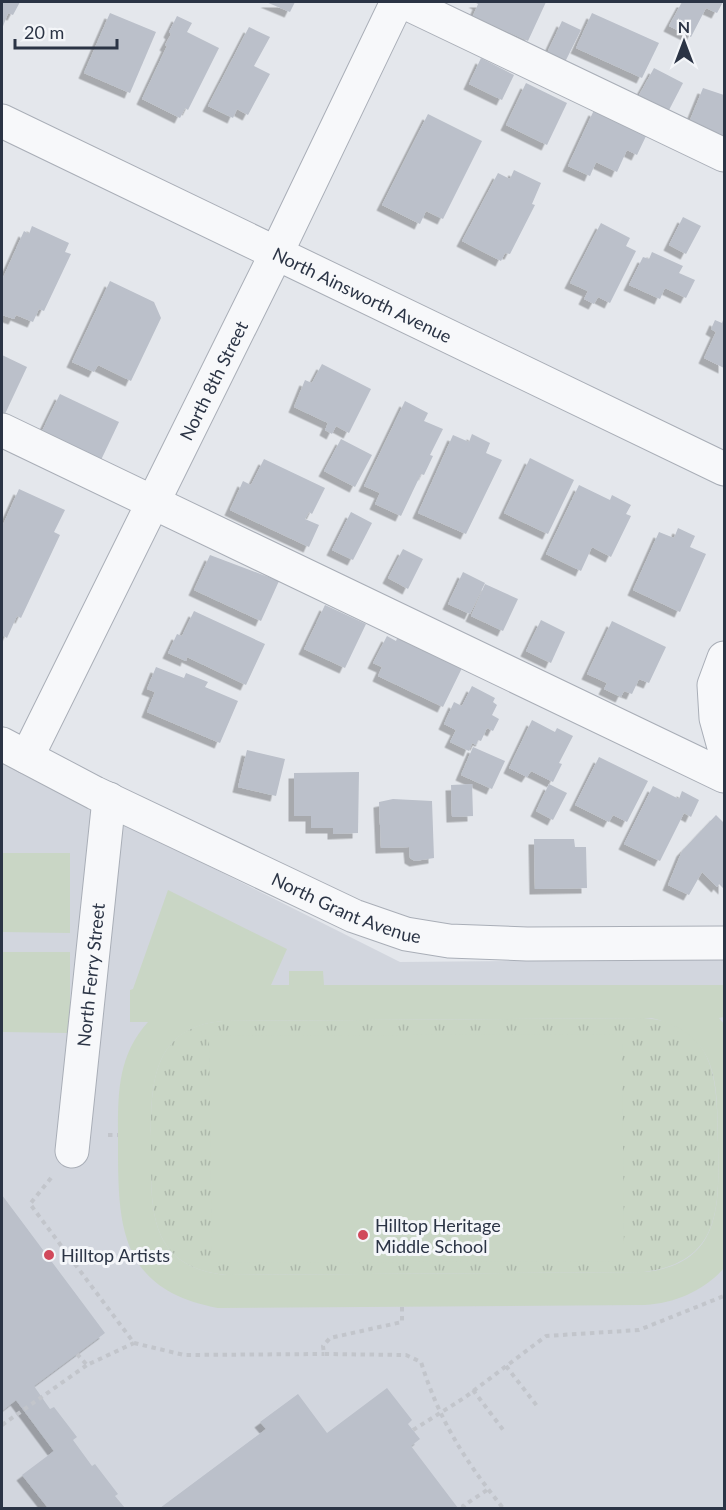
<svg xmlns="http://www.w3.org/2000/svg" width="726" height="1510" viewBox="0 0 726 1510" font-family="Lato,sans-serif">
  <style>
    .built { fill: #d2d6de }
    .grass { fill: url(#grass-tufts) }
    .pitch { fill: #c9d6c5; fill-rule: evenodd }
    .building { fill: #bbc0ca; filter: url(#shadow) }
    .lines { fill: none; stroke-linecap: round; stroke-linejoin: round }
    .minor-casing { stroke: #a9aeb7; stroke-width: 35 }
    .path { stroke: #c2c5cb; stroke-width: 4; stroke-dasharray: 4.5 4.5; stroke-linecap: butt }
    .minor { stroke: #f7f8fa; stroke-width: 33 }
    .poi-dot { fill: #d1495b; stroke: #f4f6f9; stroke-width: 2 }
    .labels { text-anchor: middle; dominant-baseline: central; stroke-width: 6; stroke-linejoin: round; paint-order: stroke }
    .street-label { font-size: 18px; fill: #2b3445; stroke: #f4f6f9 }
    .poi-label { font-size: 18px; fill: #2b3445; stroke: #f4f6f9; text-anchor: start }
  </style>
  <defs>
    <pattern id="grass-tufts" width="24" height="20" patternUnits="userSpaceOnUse" patternTransform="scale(1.5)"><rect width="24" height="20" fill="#c9d6c5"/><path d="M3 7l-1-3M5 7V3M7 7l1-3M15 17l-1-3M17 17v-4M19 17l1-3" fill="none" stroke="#adb8ab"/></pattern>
    <filter id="shadow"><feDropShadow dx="-5.5" dy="5.5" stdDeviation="0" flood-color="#0004"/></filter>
  </defs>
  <rect width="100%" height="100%" fill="#e4e7ec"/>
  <path class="built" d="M2 762 400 962 724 959V1508H2Z"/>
  <path class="grass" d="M644 1018C719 1024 717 1086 718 1143 719 1206 722 1262 644 1272L227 1275C148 1268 151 1209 151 1148 151 1091 148 1027 223 1021Z"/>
  <g class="pitch">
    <path d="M2 853H70V933L2 932Z"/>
    <path d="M168 890 287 949 271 985H289V971H323L324 985H724V1017L719 1018 724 1024V1268C704 1291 675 1303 645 1305L218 1308C117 1289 118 1223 118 1138 118 1095 117 1056 148 1022H130V990L133 989ZM651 1018C721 1034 717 1086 718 1145 719 1205 722 1264 644 1272L227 1275C148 1268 151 1209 151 1148 151 1091 148 1027 224 1021Z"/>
    <path d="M2 952H70V1033L2 1032Z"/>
    <path d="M622 1034 624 1261 212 1263 209 1036Z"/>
  </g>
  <g class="building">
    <path d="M2 2H20L13 15 8 13 2 29Z"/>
    <path d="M266 2H295L290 12Z"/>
    <path d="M474 2H546L528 41 473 16 478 4Z"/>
    <path d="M682 2H723L717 13 706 8 691 37 669 26Z"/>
    <path d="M110 13 156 32 130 93 84 73Z"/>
    <path d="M592 13 659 43 642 78 576 48Z"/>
    <path d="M177 16 192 23 187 32 219 48 188 110 185 108 180 118 142 99 167 46 165 45 171 34 169 32Z"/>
    <path d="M562 21 581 30 565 62 547 53Z"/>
    <path d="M249 27 270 37 254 66 270 74 248 115 237 109 233 118 208 106Z"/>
    <path d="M481 58 514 75 502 100 469 84Z"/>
    <path d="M654 68 683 83 668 112 638 97Z"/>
    <path d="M526 83 567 103 547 145 506 125Z"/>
    <path d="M703 88 724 95V136L690 120Z"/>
    <path d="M594 110 647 134 637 155 627 150 617 172 596 162 590 176 568 166Z"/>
    <path d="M428 114 482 141 443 219 426 211 420 224 382 205Z"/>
    <path d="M514 170 541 183 532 204 535 205 510 254 505 253 501 261 462 241 498 173 510 179Z"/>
    <path d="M683 217 701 226 686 254 669 245Z"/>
    <path d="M601 223 630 238 626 246 636 251 610 303 598 297 594 304 584 299 588 291 570 283Z"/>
    <path d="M32 226 69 243 65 252 71 254 44 311 39 309 33 322 16 315 14 319 2 315V280L24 231 29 234Z"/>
    <path d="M652 252 683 266 679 273 695 280 686 298 665 288 660 299 629 285 643 257 649 259Z"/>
    <path d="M110 281 154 302 161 318 131 381 98 365 94 372 72 362Z"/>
    <path d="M724 317V368L704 358 716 332 711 329 715 320 722 323Z"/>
    <path d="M2 355 27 367 5 414 2 413Z"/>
    <path d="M322 364 371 389 349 433 336 426 332 434 325 430 328 423 294 407 305 380 312 383Z"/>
    <path d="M60 394 119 422 101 460 42 431Z"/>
    <path d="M405 401 428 413 424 421 443 429 430 455 433 456 424 475 421 474 401 516 375 504 380 493 364 486Z"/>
    <path d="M472 434 490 443 486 453 502 460 466 534 418 513 453 435 469 442Z"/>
    <path d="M341 439 372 455 355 487 324 471Z"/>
    <path d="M530 458 574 480 548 534 504 513Z"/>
    <path d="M264 459 325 488 312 514 309 512 305 519 319 525 309 547 230 510 243 481 251 485Z"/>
    <path d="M579 485 610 500 612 495 631 505 626 514 631 516 611 557 592 547 581 571 546 554Z"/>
    <path d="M19 489 65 510 54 532 60 535 21 618 17 616 7 638 2 635V527Z"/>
    <path d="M351 512 372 523 353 560 332 550Z"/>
    <path d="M678 528 695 536 690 547 706 554 680 612 633 590 659 532 674 538Z"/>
    <path d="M403 549 423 559 408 589 388 578Z"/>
    <path d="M210 555 279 581 261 621 194 590Z"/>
    <path d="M463 572 485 583 470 614 448 604Z"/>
    <path d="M485 584 518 599 503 631 471 616Z"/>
    <path d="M325 605 366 624 345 668 304 649Z"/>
    <path d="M194 611 265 644 246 685 187 657 186 661 168 653 177 634 182 636Z"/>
    <path d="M541 620 565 632 551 663 526 651Z"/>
    <path d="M612 621 666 647 649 683 639 679 632 694 624 691 621 697 604 689 607 683 587 674Z"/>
    <path d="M387 636 396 641 398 636 462 668 443 707 378 676 382 667 373 663Z"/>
    <path d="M156 667 184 678 186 673 208 682 205 687 238 701 220 743 147 712 155 692 147 689Z"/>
    <path d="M472 686 495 698 493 702 497 705 492 715 499 719 493 731 487 728 481 741 478 740 476 745 472 743 469 751 450 742 456 730 444 724 454 702 462 706Z"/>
    <path d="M532 720 555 732 557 728 573 736 559 763 562 764 553 782 531 771 527 777 509 768Z"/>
    <path d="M473 747 505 761 492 789 461 775Z"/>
    <path d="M247 750 285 759 276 796 238 787Z"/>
    <path d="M599 757 648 781 627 822 613 815 609 822 575 805Z"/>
    <path d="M359 772 358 833 333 834V828H311V816H294V773Z"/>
    <path d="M472 784 473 816 452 817 451 785Z"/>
    <path d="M549 784 567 793 553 820 536 811Z"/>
    <path d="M653 786 679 799 682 791 699 800 691 817 684 813 660 861 624 844Z"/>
    <path d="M393 799 432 801 434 858 415 861 410 858 409 847 381 848 379 802Z"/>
    <path d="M716 815 724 823V889L719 884 717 887 702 872 689 895 668 885 682 851Z"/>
    <path d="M534 839H574L575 847H586L587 888 535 889Z"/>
    <path d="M2 1195 105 1333 34 1386 50 1409 54 1407 77 1437 73 1440 92 1466 95 1464 118 1494 115 1496 125 1508H48L22 1475 54 1451 16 1400 2 1411Z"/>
    <path d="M387 1388 412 1420 408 1424 420 1439 411 1446 458 1508H160L266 1429 260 1422 298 1394 327 1433Z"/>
  </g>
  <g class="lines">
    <g class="minor-casing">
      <g id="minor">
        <path d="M404 2 724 155"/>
        <path id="s1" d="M2 121 724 469"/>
        <path d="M2 430 724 776"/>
        <path d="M724 658 714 685 716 718 724 747"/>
        <path id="s2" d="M2 744 95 793 354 916 406 934 449 941 527 944 724 943"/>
        <path id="s3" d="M27 757 276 254 397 2"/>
        <path id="s4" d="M72 1151 109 799"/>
      </g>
    </g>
    <g class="path">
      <path d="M108 1135H118"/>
      <path d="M51 1178 30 1204 134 1343 184 1355 324 1354"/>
      <path d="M402 1307V1322L330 1338 323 1346 324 1354 406 1355 421 1362C439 1420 465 1461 503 1508"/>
      <path d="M77 1354 87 1365 134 1343"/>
      <path d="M506 1366 537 1406"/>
      <path d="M473 1390 504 1431"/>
      <path d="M2 1425 87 1365"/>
      <path d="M413 1430 464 1398 546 1336 639 1330 724 1296"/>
      <path d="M465 1508 463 1506 487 1490"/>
    </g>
    <use href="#minor" class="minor"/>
  </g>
  <g class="poi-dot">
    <circle cx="363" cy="1235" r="6"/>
    <circle cx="49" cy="1255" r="6"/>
  </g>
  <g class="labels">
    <g class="street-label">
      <text stroke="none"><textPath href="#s1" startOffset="400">North Ainsworth Avenue</textPath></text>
      <text stroke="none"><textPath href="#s3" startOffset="420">North 8th Street</textPath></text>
      <text stroke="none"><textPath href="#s2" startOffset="382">North Grant Avenue</textPath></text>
      <text stroke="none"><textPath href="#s4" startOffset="177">North Ferry Street</textPath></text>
    </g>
    <g class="poi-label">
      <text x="375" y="1225">Hilltop Heritage<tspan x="375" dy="21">Middle School</tspan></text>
      <text x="61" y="1255">Hilltop Artists</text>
    </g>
  </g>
  <rect width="726" height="1510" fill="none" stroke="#2b3445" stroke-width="6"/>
  <g transform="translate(684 42)" stroke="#f4f6f9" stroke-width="4.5" paint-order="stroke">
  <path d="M0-4.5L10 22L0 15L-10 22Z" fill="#2b3445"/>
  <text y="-9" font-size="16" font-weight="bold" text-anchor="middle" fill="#2b3445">N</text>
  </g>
  <path d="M15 39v9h102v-9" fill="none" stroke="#2b3445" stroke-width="3"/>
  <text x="24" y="39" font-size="18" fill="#2b3445" stroke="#f4f6f9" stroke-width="4.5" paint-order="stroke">20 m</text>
</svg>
